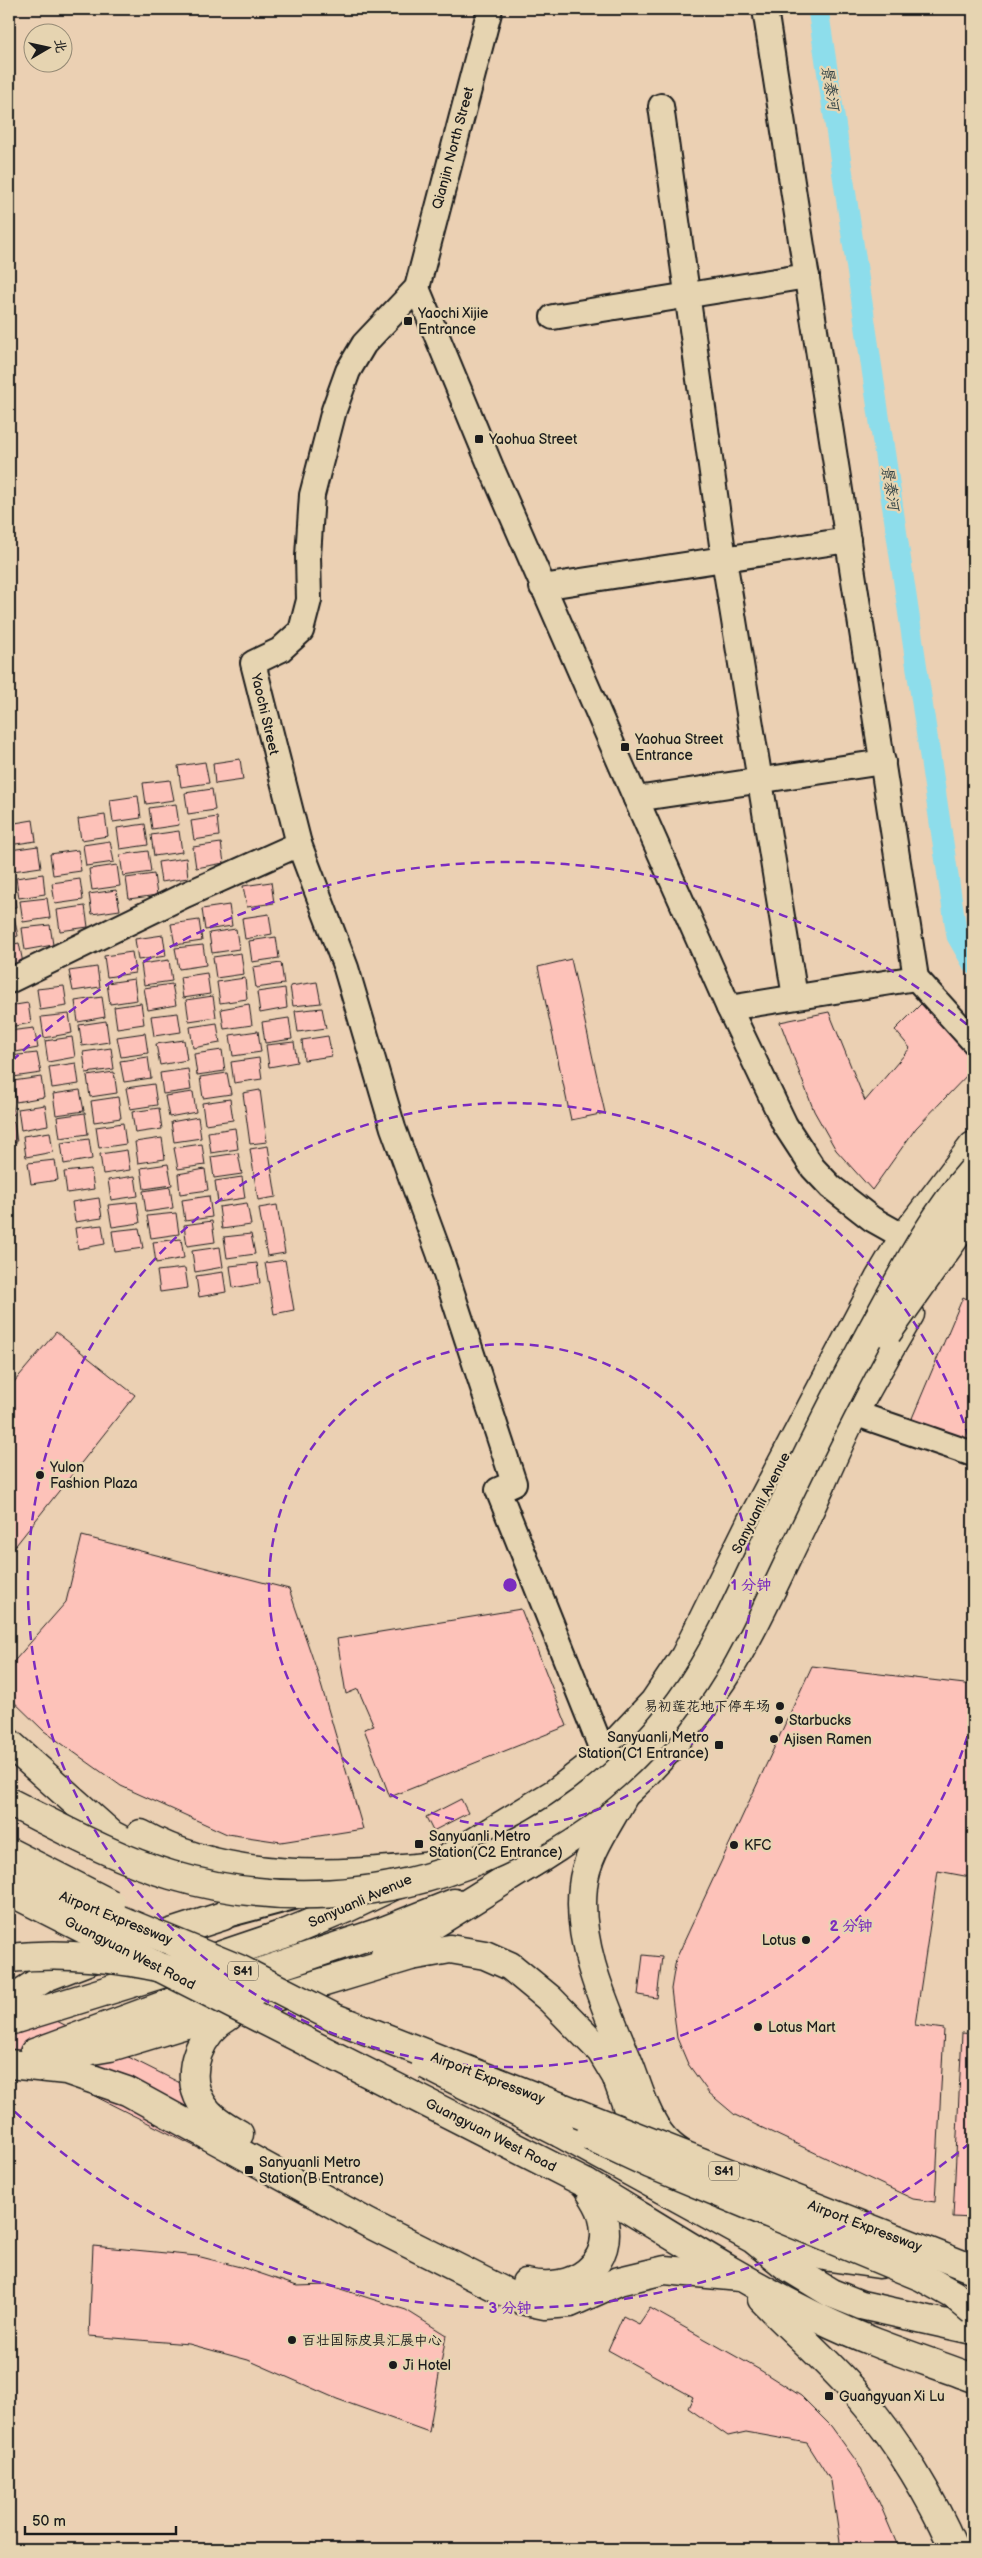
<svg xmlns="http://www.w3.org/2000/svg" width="982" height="2558" viewBox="0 0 982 2558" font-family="'Balsamiq Sans','LXGW WenKai TC',sans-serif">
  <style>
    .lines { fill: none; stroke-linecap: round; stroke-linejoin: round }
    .canal { stroke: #8dddeb; stroke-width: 21 }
    .building { fill: #fdc2b9; stroke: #1c1c1c }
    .minor-casing { stroke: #1c1c1c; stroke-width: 28 }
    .secondary-casing { stroke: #1c1c1c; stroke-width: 31 }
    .primary-casing { stroke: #1c1c1c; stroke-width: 31 }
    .minor { stroke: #e6d4b1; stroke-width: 24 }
    .secondary { stroke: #e6d4b1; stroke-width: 28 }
    .primary { stroke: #e6d4b1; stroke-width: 28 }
    .primary-bridge-casing { stroke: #1c1c1c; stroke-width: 31; stroke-linecap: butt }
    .motorway-bridge-casing { stroke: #1c1c1c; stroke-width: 31; stroke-linecap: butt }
    .primary-bridge { stroke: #e6d4b1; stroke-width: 28 }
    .motorway-bridge { stroke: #e6d4b1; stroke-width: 28 }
    .ring { fill: none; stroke: #7b2cbf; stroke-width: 2.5; stroke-dasharray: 9 6 }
    .poi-dot { fill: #1c1c1c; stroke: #e6d4b1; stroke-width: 2 }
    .labels { text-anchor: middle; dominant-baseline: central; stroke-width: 4.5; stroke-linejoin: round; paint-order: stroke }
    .shield { fill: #e6d4b1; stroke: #595349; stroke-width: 1 }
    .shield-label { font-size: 12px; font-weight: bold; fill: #1c1c1c }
    .street-label { font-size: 14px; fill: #1c1c1c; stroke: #e6d4b1 }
    .poi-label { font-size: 14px; fill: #1c1c1c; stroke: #e6d4b1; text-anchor: start }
    .water-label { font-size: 15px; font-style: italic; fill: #334345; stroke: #e6d4b1 }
    .centre { fill: #7b2cbf; stroke: #e6d4b1; stroke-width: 2.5 }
    .ring-label { font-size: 15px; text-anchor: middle; font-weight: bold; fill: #7b2cbf; stroke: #e6d4b1; stroke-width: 4.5; stroke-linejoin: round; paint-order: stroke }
  </style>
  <rect width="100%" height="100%" fill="#ebd0b3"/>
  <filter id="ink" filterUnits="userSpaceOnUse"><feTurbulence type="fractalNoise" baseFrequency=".02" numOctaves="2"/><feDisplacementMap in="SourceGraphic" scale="10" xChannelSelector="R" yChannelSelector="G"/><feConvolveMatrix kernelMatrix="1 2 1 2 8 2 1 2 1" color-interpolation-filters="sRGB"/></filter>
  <g filter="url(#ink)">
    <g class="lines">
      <path class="canal" d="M818 9 957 936 973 964"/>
    </g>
    <g class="building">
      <path d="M240 759 243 780 215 784 213 763Z"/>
      <path d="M205 762 209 783 181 787 178 766Z"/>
      <path d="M170 780 174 800 146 804 143 783Z"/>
      <path d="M212 789 215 810 188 814 185 793Z"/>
      <path d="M138 796 141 818 113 822 110 800Z"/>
      <path d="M176 804 179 825 152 829 149 808Z"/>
      <path d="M105 815 108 836 81 840 78 819Z"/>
      <path d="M217 817 219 836 194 840 191 821Z"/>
      <path d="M33 820 36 841 9 845V824Z"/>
      <path d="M145 824 148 845 120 849 117 828Z"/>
      <path d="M179 831 182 852 154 856 151 835Z"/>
      <path d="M110 841 114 862 86 866 83 845Z"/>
      <path d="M221 843 224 863 196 868 193 847Z"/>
      <path d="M38 846 41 867 13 871 10 850Z"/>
      <path d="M78 850 81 871 53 875 50 854Z"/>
      <path d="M148 851 151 872 123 876 120 855Z"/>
      <path d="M186 858 188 878 161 882 158 862Z"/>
      <path d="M117 865 120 886 92 890 89 869Z"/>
      <path d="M43 874 45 894 19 898 16 878Z"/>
      <path d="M154 874 157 895 129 899 126 878Z"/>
      <path d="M80 879 83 900 55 904 52 883Z"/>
      <path d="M271 882 274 903 247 907 243 886Z"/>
      <path d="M9 886H13L16 907 9 908Z"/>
      <path d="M116 890 120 910 92 914 89 894Z"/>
      <path d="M47 898 50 918 23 922 20 901Z"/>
      <path d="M229 905 232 926 205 930 202 909Z"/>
      <path d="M85 906 88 927 60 931 57 910Z"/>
      <path d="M269 914 272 934 245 939 242 918Z"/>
      <path d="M9 917H14L18 936 9 938Z"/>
      <path d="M199 920 202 941 175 945 171 924Z"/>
      <path d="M50 925 53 945 25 950 22 928Z"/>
      <path d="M236 929 239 949 212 953 209 933Z"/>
      <path d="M163 935 166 956 138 960 135 939Z"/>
      <path d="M276 937 279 958 252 962 249 941Z"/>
      <path d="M19 943 23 963 9 966V945Z"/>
      <path d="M203 945 206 965 179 969 175 948Z"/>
      <path d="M132 952 135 973 107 977 104 956Z"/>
      <path d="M241 953 244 974 216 978 213 957Z"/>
      <path d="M571 959 605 1113 571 1120 538 967Z"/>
      <path d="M169 960 172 981 144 985 141 964Z"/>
      <path d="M281 963 284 984 256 988 253 967Z"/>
      <path d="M97 967 100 987 73 991 69 971Z"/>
      <path d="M207 973 210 994 183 998 180 977Z"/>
      <path d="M245 978 247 999 220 1003 217 982Z"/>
      <path d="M134 979 137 1000 110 1004 107 983Z"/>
      <path d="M317 982 321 1003 293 1006 290 986Z"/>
      <path d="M172 984 176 1005 148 1010 144 988Z"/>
      <path d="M64 986 67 1006 40 1010 37 989Z"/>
      <path d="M285 988 287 1008 260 1013 257 992Z"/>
      <path d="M213 996 216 1017 189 1021 186 1000Z"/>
      <path d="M102 997 105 1017 78 1022 75 1001Z"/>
      <path d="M925 1000 973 1055V1069L916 1128 872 1190 836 1150 814 1111 780 1022 829 1012 865 1101 910 1048 895 1030Z"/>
      <path d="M28 1003 31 1023 9 1027V1006Z"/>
      <path d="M141 1003 144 1024 117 1028 114 1007Z"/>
      <path d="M249 1004 252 1025 224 1029 221 1009Z"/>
      <path d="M322 1008 326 1028 298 1032 295 1011Z"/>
      <path d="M178 1013 181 1032 154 1036 151 1016Z"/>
      <path d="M69 1014 72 1033 44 1038 41 1017Z"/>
      <path d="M289 1018 292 1039 265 1043 262 1022Z"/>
      <path d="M106 1021 109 1042 82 1046 79 1025Z"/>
      <path d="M217 1023 220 1043 193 1048 190 1027Z"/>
      <path d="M34 1028 38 1048 10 1053 9 1031Z"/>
      <path d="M258 1031 261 1052 233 1056 230 1035Z"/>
      <path d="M145 1033 148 1053 121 1057 117 1037Z"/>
      <path d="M328 1036 332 1056 304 1060 302 1040Z"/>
      <path d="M72 1037 75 1057 48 1062 45 1041Z"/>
      <path d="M184 1040 187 1060 160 1065 156 1044Z"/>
      <path d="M294 1042 297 1062 269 1067 266 1045Z"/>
      <path d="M111 1048 114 1069 86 1073 83 1052Z"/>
      <path d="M222 1050 225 1071 197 1075 194 1054Z"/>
      <path d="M37 1053 41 1073 13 1077 10 1056Z"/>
      <path d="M148 1057 151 1078 124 1082 120 1061Z"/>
      <path d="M259 1058 262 1079 234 1083 231 1062Z"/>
      <path d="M76 1063 79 1084 52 1088 49 1067Z"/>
      <path d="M188 1069 191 1090 163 1094 160 1073Z"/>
      <path d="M114 1072 117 1093 90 1097 87 1076Z"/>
      <path d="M227 1073 231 1094 203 1098 200 1077Z"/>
      <path d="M41 1077 44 1097 16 1102 13 1081Z"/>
      <path d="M154 1084 157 1105 130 1109 126 1088Z"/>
      <path d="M80 1090 84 1111 56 1115 53 1094Z"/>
      <path d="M260 1090 267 1142 250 1144 243 1093Z"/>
      <path d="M193 1092 196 1112 169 1117 165 1096Z"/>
      <path d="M9 1094 14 1114 9 1115Z"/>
      <path d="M118 1097 121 1118 94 1122 91 1101Z"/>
      <path d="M230 1099 233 1120 205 1124 202 1103Z"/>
      <path d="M45 1105 48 1125 21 1130 18 1109Z"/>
      <path d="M159 1108 162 1129 135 1133 132 1112Z"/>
      <path d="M85 1113 88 1134 60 1138 57 1117Z"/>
      <path d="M198 1117 201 1138 174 1142 171 1122Z"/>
      <path d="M14 1122 17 1142 9 1143V1123Z"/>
      <path d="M123 1123 126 1144 99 1148 96 1127Z"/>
      <path d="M235 1128 238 1149 211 1153 208 1132Z"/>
      <path d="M50 1132 53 1152 26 1157 23 1136Z"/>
      <path d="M162 1138 165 1159 138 1163 135 1142Z"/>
      <path d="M89 1139 92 1159 64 1164 61 1143Z"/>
      <path d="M202 1144 205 1165 178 1169 174 1148Z"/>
      <path d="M268 1146 276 1197 258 1200 250 1149Z"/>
      <path d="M127 1150 130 1170 103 1174 100 1154Z"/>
      <path d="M238 1153 242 1174 214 1178 211 1157Z"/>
      <path d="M55 1160 58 1180 31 1184 28 1163Z"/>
      <path d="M168 1164 172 1185 144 1189 141 1168Z"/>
      <path d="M91 1169 94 1189 67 1193 64 1172Z"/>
      <path d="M205 1169 208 1190 180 1194 178 1174Z"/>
      <path d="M135 1176 138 1196 111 1200 108 1180Z"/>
      <path d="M242 1177 245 1198 218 1202 215 1181Z"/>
      <path d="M170 1187 173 1208 146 1212 143 1191Z"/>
      <path d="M209 1196 212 1217 185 1221 182 1200Z"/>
      <path d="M99 1198 102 1218 75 1222 72 1202Z"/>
      <path d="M137 1202 140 1223 112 1227 108 1205Z"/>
      <path d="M247 1203 251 1225 222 1229 219 1207Z"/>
      <path d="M277 1205 285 1253 267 1256 259 1208Z"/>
      <path d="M176 1213 179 1234 151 1238 147 1216Z"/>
      <path d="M212 1221 215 1242 187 1246 184 1225Z"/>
      <path d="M102 1225 105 1244 78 1249 75 1228Z"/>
      <path d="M139 1228 143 1248 115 1252 112 1231Z"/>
      <path d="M251 1234 255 1254 227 1258 224 1237Z"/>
      <path d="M181 1239 184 1258 156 1263 153 1242Z"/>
      <path d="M220 1247 223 1267 195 1272 192 1251Z"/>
      <path d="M285 1260 294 1310 274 1314 265 1263Z"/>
      <path d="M257 1263 260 1283 233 1288 230 1266Z"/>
      <path d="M185 1268 188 1288 160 1292 157 1271Z"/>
      <path d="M223 1272 226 1292 199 1297 196 1276Z"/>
      <path d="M963 1297 973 1302V1444L910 1423Z"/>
      <path d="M56 1332 135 1395 9 1554V1388Z"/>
      <path d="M82 1536 289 1589 317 1671 363 1829 281 1842 227 1834 121 1786 44 1731 9 1697V1667L66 1602Z"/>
      <path d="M521 1609 567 1726 390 1797 364 1729 374 1726 358 1689 346 1694 337 1639Z"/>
      <path d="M812 1666 973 1685V1846L970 1877 938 1871 915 2025 944 2029 935 2202 913 2199 735 2115 709 2093 688 2064 677 2038 671 1989 676 1959Z"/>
      <path d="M461 1799 468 1813 433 1831 426 1817Z"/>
      <path d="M643 1955 662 1957 657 1998 638 1995Z"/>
      <path d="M9 1997 222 2104 200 2149 9 2053Z"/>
      <path d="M962 2033 973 2034V2218L953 2217Z"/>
      <path d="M93 2246 197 2256 244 2268 297 2286 328 2285 406 2310 446 2335 429 2432 337 2399 248 2360 189 2344 89 2336Z"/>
      <path d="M650 2308 760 2370 801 2396 831 2426 857 2462 879 2502 899 2549H841L831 2481 807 2443 746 2432 728 2436 688 2408 693 2397 608 2350 623 2316 639 2324Z"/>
    </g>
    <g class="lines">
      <g class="minor-casing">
        <g id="minor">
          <path d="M765 9 916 978 973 1041"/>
          <path d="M661 106 724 559 795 997"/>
          <path d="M417 288 491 467 636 799 729 1008 785 1125 813 1168 831 1187 872 1219 904 1237 919 1249"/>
          <path d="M553 317 807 276"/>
          <path d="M542 587 848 540"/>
          <path d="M636 799 883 762"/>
          <path d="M299 844 346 968 393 1128 439 1253 514 1483 498 1490 604 1755"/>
          <path d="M9 981 185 895 299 844 253 663 280 650 301 631 309 600 308 556 312 495 334 410 348 371 364 344 417 288 490 9"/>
          <path d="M729 1008 916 978"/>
          <path d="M854 1413 973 1454"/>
          <path d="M223 1916 294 1897"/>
        </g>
      </g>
      <g class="secondary-casing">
        <g id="secondary">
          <path d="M511 1875C597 1830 668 1760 722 1680 754 1631 778 1575 804 1522 821 1486 836 1448 854 1413 872 1379 891 1347 910 1314"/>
          <path d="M9 2021 216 1957 287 1933 347 1908 435 1866 555 1793 604 1755 654 1702 685 1656 751 1522 879 1279 904 1237 973 1146"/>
          <path d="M34 2053 192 1995 386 1930 454 1903"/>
        </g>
      </g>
      <g class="primary-casing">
        <g id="primary">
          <path d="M9 1743 112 1835 158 1859"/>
          <path d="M623 1797C608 1825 586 1854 583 1886 576 1947 607 2009 629 2064 638 2087 645 2113 659 2133 666 2143 675 2150 685 2156"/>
          <path d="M141 1834C232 1884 336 1876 435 1866"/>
          <path d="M146 1941 223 1916C241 1902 235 1882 214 1875"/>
          <path d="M385 1955 532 1863"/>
          <path d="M9 2001 46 1977 98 1957"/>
          <path d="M229 2016C201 2032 183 2071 201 2102 209 2117 225 2126 239 2134"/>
          <path d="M40 2059 110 2047 361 1971 411 1956 450 1949 485 1955 510 1966 550 1999 601 2051 616 2076 628 2109 632 2131 628 2143 619 2151"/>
          <path d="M9 2064 66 2070 127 2091 368 2223 521 2300 545 2305 570 2303 619 2281 665 2270 740 2277"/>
          <path d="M560 2133 753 2239 785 2265 831 2293 861 2305 973 2330"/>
          <path d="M587 2184C664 2230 740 2280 821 2319 870 2343 922 2359 973 2378"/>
          <path d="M759 2241 830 2257 879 2264"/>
          <path d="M526 2283C573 2294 617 2265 602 2214 599 2203 590 2192 585 2183"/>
          <path d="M762 2299C795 2333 831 2364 862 2400 897 2440 933 2500 954 2549"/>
        </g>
      </g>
      <use href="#minor" class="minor"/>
      <use href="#secondary" class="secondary"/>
      <use href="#primary" class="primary"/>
      <g class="primary-bridge-casing">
        <g id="primary-bridge">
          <path d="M9 1852 111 1904"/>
          <path d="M9 1891 585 2183"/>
          <path d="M426 2065 560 2133"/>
        </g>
      </g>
      <g class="motorway-bridge-casing">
        <g id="motorway-bridge">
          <path d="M887 1333 973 1212"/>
          <path d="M9 1802C61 1828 114 1858 171 1875 382 1938 608 1843 713 1650 732 1616 747 1581 764 1546 802 1465 841 1386 884 1308 910 1260 937 1211 973 1170"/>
          <path d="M9 1874 239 1969 335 2018 973 2269"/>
          <path d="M9 1958C92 1948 174 1968 253 1992"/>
          <path d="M590 2136 650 2164 922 2277 954 2295 973 2311"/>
        </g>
      </g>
      <use href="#primary-bridge" class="primary-bridge"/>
      <use href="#motorway-bridge" class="motorway-bridge"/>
    </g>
  </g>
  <g class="ring">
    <circle cx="510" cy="1585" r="241"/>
    <path d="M972 1722A482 482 0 1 1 972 1448"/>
    <path d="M970 2143A723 723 0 0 1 12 2109M12 1061A723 723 0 0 1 970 1027"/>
  </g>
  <g class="poi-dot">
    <rect x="403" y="316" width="10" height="10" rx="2.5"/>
    <rect x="474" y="434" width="10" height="10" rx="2.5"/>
    <rect x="620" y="742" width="10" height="10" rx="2.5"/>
    <circle cx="40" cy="1475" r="5"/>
    <circle cx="780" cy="1706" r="5"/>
    <circle cx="779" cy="1720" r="5"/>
    <circle cx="774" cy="1739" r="5"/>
    <rect x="714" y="1740" width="10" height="10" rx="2.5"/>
    <rect x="414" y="1839" width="10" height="10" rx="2.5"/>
    <circle cx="734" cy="1845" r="5"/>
    <circle cx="806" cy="1940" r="5"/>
    <circle cx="758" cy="2027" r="5"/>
    <rect x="244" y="2165" width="10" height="10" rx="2.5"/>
    <circle cx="292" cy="2340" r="5"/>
    <circle cx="393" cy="2365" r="5"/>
    <rect x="824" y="2391" width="10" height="10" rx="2.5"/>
  </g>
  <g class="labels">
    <g class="shield">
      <rect x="228" y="1961.5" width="30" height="19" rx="4"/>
      <rect x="709" y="2161.5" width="30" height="19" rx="4"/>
    </g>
    <g class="shield-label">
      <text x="243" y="1971">S41</text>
      <text x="724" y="2171">S41</text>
    </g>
    <g class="street-label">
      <text transform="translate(453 148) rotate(-75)">Qianjin North Street</text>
      <text transform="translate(265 714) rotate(77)">Yaochi Street</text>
      <text transform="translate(761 1503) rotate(-63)">Sanyuanli Avenue</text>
      <text transform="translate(360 1901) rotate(-24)">Sanyuanli Avenue</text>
      <text transform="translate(116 1918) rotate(22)">Airport Expressway</text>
      <text transform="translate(130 1953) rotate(27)">Guangyuan West Road</text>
      <text transform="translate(488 2078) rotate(21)">Airport Expressway</text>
      <text transform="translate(491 2135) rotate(27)">Guangyuan West Road</text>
      <text transform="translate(865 2226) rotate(21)">Airport Expressway</text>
    </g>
    <g class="poi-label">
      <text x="418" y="313">Yaochi Xijie<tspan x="418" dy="16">Entrance</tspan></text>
      <text x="489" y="439">Yaohua Street</text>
      <text x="635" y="739">Yaohua Street<tspan x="635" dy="16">Entrance</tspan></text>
      <text x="50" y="1467">Yulon<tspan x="50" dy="16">Fashion Plaza</tspan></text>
      <text x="770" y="1706" text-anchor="end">易初莲花地下停车场</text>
      <text x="789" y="1720">Starbucks</text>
      <text x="709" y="1737" text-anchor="end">Sanyuanli Metro<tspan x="709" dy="16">Station(C1 Entrance)</tspan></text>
      <text x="784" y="1739">Ajisen Ramen</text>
      <text x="429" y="1836">Sanyuanli Metro<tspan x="429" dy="16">Station(C2 Entrance)</tspan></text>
      <text x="744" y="1845">KFC</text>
      <text x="796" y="1940" text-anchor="end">Lotus</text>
      <text x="768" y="2027">Lotus Mart</text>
      <text x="259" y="2162">Sanyuanli Metro<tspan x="259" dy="16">Station(B Entrance)</tspan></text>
      <text x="302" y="2340">百壮国际皮具汇展中心</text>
      <text x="403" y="2365">Ji Hotel</text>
      <text x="839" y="2396">Guangyuan Xi Lu</text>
    </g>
    <g class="water-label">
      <text transform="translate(830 88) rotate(81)">景泰河</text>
      <text transform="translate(890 488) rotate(81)">景泰河</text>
    </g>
  </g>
  <circle cx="510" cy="1585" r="8" class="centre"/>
  <g class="ring-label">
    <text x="751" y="1590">1 分钟</text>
    <text x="851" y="1931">2 分钟</text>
    <text x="510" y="2313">3 分钟</text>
  </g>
  <rect width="982" height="2558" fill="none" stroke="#e6d4b1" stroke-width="30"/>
  <rect x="15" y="15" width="952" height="2528" fill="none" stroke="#1c1c1c" stroke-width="2" filter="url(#ink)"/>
  <g transform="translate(48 48) rotate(81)"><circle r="24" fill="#e6d4b1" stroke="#958a75"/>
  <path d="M0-4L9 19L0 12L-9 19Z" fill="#1c1c1c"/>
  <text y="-8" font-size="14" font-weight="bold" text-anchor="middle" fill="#1c1c1c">北</text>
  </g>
  <path d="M25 2526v8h151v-8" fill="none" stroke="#1c1c1c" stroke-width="2.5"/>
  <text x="32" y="2526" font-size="15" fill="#1c1c1c" stroke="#e6d4b1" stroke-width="4" paint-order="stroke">50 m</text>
</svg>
